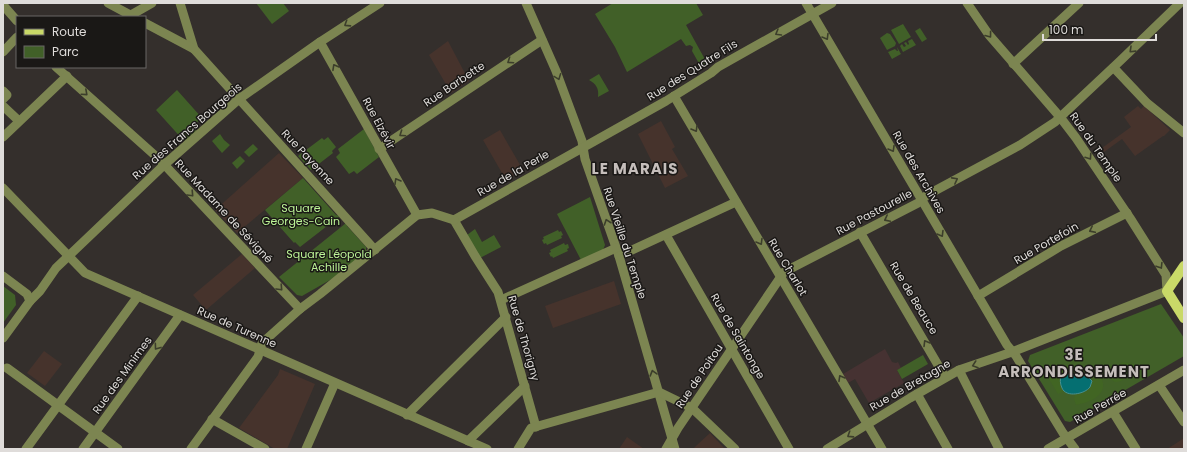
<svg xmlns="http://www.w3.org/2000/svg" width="1187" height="452" viewBox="0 0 1187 452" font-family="Poppins,sans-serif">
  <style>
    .commercial { fill: #463232 }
    .education { fill: #46332c }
    .green { fill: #416028 }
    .forest { fill: #416523 }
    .water { fill: #056f71; stroke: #469090 }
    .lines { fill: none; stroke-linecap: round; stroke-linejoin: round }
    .minor { stroke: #7c8551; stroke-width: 9 }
    .major { stroke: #c9d968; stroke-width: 10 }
    .oneway { stroke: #3c3e2b }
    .labels { text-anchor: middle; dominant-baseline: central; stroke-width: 3; stroke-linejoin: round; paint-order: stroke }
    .street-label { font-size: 11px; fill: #dfdcda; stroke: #1a1816 }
    .park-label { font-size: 11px; fill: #bcf396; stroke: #1a1816 }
    .district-label { font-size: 15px; font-weight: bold; letter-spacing: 1px; fill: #c5bebb; stroke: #1a1816 }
  </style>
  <rect width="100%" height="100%" fill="#342f2c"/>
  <path class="commercial" d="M885 349 892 362 896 363 898 362 901 368 897 370 904 383 869 403 855 379 848 383 843 374Z"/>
  <g class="education">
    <path d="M448 41 469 81 451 93 429 55Z"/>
    <path d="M1138 106 1141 109 1144 106 1170 130 1164 136H1163L1135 156 1122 139 1104 152 1102 148 1131 127 1124 117Z"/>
    <path d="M661 121 675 147 672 149 688 176 665 188 638 134Z"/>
    <path d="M500 130 523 170 506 180 483 140Z"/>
    <path d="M279 153 303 178 237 233 215 210Z"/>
    <path d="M242 254 255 268 206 310 193 295Z"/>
    <path d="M614 281 621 304 553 328 545 306Z"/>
    <path d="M44 351 62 364 45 386 27 373Z"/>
    <path d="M280 369 315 384 287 449H275L239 428 278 375Z"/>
    <path d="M710 433 725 449H693L697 445Z"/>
    <path d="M627 437 644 449H619Z"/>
    <path d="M1184 438V449H1167L1175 444Z"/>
  </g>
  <g class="green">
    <path d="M256 3H283L289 11 272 24Z"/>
    <path d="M613 3H696L703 15 686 25 707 63 701 67 692 51 693 47 690 45 686 46 681 39 627 72 615 47 595 14Z"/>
    <path d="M903 24 911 37 899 44 891 30Z"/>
    <path d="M920 28 927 39 922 42 915 31Z"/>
    <path d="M887 33 890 34 896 43 895 46 887 50 880 38Z"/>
    <path d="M912 39 916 45 903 52 900 46 902 44 904 47 906 46 904 43 906 42 908 45 909 44 908 41Z"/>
    <path d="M897 47 901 54 892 59 888 52 895 49 897 51H898Z"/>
    <path d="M599 74 609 91 598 97C599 88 596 84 589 80Z"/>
    <path d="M177 90 202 118 193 126 196 131 184 141 156 110Z"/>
    <path d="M364 129 379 157 357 174 354 171 349 174 336 157 340 153 338 149Z"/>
    <path d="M220 134 224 140 230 145 222 153 212 141Z"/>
    <path d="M328 137 336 147 332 151 333 153 311 170 298 156 322 138 324 140Z"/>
    <path d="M253 144 258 149 249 157 244 152Z"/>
    <path d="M240 156 245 161 237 169 232 163Z"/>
    <path d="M303 178 336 215 340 216 300 247 295 242 294 243 265 210Z"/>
    <path d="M590 197 605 245 603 250 581 260 557 214Z"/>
    <path d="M346 223 347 226 366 247V253L337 276 302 296 297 295 279 277Z"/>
    <path d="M475 229 482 242 494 235 501 247 480 258 467 235Z"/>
    <path d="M558 230 559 232 561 231 563 235 561 236 562 238 547 245 546 243 544 244 542 240 544 239 543 237Z"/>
    <path d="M564 243 565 245 568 244 569 248 567 249 568 251 553 258 552 256 551 257 549 253 551 252 550 250Z"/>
    <path d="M3 286 15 295 16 305 3 323Z"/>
    <path d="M1161 304 1184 338V356L1070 422 1065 421 1028 361 1030 355Z"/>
    <path d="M923 355 928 364 902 379 897 370Z"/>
  </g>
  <g class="forest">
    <path d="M1123 362 1133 364 1138 370 1121 381 1115 382 1111 379 1109 373Z"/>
    <path d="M1063 365 1068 366 1069 370 1061 375C1061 380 1060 387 1064 391L1058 394 1049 379 1048 373 1058 371Z"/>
    <path d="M1099 374C1112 393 1092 402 1076 405L1074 399 1075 394C1084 394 1091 390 1092 381Z"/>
  </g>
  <path class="water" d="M1067 374 1087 376 1092 381 1090 387C1085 394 1066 398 1062 388 1060 384 1060 379 1061 375Z"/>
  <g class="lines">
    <g class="minor">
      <path d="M108 3 134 17"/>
      <path d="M180 3 194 49 375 250"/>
      <path d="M526 3 556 71 582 141 585 159 619 256 675 449"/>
      <path d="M806 3 1007 345 1016 356 1063 433 1075 449"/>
      <path d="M3 5 17 21"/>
      <path d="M131 15 152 3"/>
      <path d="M145 23 194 49"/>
      <path d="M320 42 417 215"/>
      <path d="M3 52 17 37"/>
      <path d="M1013 64 1079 3"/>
      <path d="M56 67 159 159 300 309"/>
      <path d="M1114 68 1147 103 1184 133"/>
      <path d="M3 91 7 95 3 99"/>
      <path d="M674 96 882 449"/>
      <path d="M3 106 19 121"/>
      <path d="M3 137 67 76"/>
      <path d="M379 149 542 40"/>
      <path d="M3 188 85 273 487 449"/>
      <path d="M454 220 666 101 711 73 718 67 832 3"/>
      <path d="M454 220 475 256 498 292 536 427"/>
      <path d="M860 232 945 377"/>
      <path d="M666 235 789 449"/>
      <path d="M619 256 736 202"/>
      <path d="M3 276 27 294 30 301"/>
      <path d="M978 296 1061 246 1127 213"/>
      <path d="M501 300 616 248"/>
      <path d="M3 338 30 301 40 291 56 268 164 165 239 99 320 42 380 3"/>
      <path d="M7 368 118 449"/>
      <path d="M959 370 999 449"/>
      <path d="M1159 385 1184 422"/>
      <path d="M917 394 948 449"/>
      <path d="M1113 412 1136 449"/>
      <path d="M407 415 506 317"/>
      <path d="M212 419 265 449"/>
      <path d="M468 441 525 386"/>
      <path d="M26 449 138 296"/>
      <path d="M83 449 180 315"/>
      <path d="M191 449 258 357 262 343 300 309 320 294 417 215 432 213 454 220"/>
      <path d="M306 449 335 383"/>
      <path d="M518 449 531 428 659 392 692 408 735 449"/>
      <path d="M666 449 678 428 784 272 918 203 927 195 1020 145 1055 122 1120 61 1180 3"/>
      <path d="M827 449 910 398 959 370 1012 352 1167 291 1166 275 1130 218 1076 138 1060 117 989 35 967 3"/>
      <path d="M1048 449 1184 370"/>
    </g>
    <path class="major" d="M1184 266 1167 291 1184 318"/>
  </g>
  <defs><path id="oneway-chevron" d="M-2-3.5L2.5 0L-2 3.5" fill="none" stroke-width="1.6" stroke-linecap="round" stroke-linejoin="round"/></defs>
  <g class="oneway">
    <use href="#oneway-chevron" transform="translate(347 24) rotate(147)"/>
    <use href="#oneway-chevron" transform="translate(778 33) rotate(150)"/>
    <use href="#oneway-chevron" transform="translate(989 35) rotate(53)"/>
    <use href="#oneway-chevron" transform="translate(826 37) rotate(59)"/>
    <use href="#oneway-chevron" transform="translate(1132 50) rotate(136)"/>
    <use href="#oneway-chevron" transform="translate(510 61) rotate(146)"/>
    <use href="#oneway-chevron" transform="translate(335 67) rotate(-119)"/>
    <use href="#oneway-chevron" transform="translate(558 77) rotate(69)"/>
    <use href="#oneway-chevron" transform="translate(85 93) rotate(42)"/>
    <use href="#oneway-chevron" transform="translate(695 129) rotate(59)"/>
    <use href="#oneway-chevron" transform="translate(402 134) rotate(146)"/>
    <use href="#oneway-chevron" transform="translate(892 149) rotate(60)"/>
    <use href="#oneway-chevron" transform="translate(1089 157) rotate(56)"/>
    <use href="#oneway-chevron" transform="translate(955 180) rotate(-28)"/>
    <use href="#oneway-chevron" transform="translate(397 181) rotate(-120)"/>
    <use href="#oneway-chevron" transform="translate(191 194) rotate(47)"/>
    <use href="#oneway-chevron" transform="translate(887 219) rotate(153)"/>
    <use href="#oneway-chevron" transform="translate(607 222) rotate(-109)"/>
    <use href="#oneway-chevron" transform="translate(1092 230) rotate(154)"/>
    <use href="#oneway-chevron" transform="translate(941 234) rotate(59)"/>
    <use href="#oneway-chevron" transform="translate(760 242) rotate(59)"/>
    <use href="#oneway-chevron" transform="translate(1160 266) rotate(58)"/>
    <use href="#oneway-chevron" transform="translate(280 288) rotate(47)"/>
    <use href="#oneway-chevron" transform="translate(926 343) rotate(-121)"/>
    <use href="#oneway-chevron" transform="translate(157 347) rotate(126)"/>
    <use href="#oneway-chevron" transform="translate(975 365) rotate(161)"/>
    <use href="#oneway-chevron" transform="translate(653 373) rotate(-106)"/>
    <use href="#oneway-chevron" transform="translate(841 378) rotate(-120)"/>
    <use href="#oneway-chevron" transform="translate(850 435) rotate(147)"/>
  </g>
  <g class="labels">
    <g class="street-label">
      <text transform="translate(692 70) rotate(-32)">Rue des Quatre Fils</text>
      <text transform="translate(454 84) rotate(-34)">Rue Barbette</text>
      <text transform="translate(379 123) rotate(62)">Rue Elzévir</text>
      <text transform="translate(187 131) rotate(-41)">Rue des Francs Bourgeois</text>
      <text transform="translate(1096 147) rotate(55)">Rue du Temple</text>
      <text transform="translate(308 157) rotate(47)">Rue Payenne</text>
      <text transform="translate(919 172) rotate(60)">Rue des Archives</text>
      <text transform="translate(513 173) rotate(-30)">Rue de la Perle</text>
      <text transform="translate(224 211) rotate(47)">Rue Madame de Sévigné</text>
      <text transform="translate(874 212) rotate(-28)">Rue Pastourelle</text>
      <text transform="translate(625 243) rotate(72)">Rue Vieille du Temple</text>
      <text transform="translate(1046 243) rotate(-30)">Rue Portefoin</text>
      <text transform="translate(788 267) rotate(59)">Rue Charlot</text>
      <text transform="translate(914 298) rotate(59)">Rue de Beauce</text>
      <text transform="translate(237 327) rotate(24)">Rue de Turenne</text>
      <text transform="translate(738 336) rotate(60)">Rue de Saintonge</text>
      <text transform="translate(524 338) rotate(74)">Rue de Thorigny</text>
      <text transform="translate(122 375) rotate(-54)">Rue des Minimes</text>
      <text transform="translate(699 376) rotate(-56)">Rue de Poitou</text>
      <text transform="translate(910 385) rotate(-30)">Rue de Bretagne</text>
      <text transform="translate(1100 406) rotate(-30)">Rue Perrée</text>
    </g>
    <g class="park-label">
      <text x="301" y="208">Square<tspan x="301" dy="13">Georges-Cain</tspan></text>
      <text x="329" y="254">Square Léopold<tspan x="329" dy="13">Achille</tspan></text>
    </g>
    <g class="district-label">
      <text x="635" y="168">LE MARAIS</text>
      <text x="1074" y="354">3E<tspan x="1074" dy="17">ARRONDISSEMENT</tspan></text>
    </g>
  </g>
  <rect width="1187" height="452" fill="none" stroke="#dfdcda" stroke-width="8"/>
  <rect x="16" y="16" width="130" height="52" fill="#1a1816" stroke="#696664"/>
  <rect x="24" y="29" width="20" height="6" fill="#c9d968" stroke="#696664"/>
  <text x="52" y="36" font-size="12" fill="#dfdcda">Route</text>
  <rect x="24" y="46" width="20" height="12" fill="#416028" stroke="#696664"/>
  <text x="52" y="56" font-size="12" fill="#dfdcda">Parc</text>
  <path d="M1043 34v6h113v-6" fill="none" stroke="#dfdcda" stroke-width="2"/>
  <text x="1049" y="34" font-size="12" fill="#dfdcda" stroke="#1a1816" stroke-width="3" paint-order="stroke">100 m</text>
</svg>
